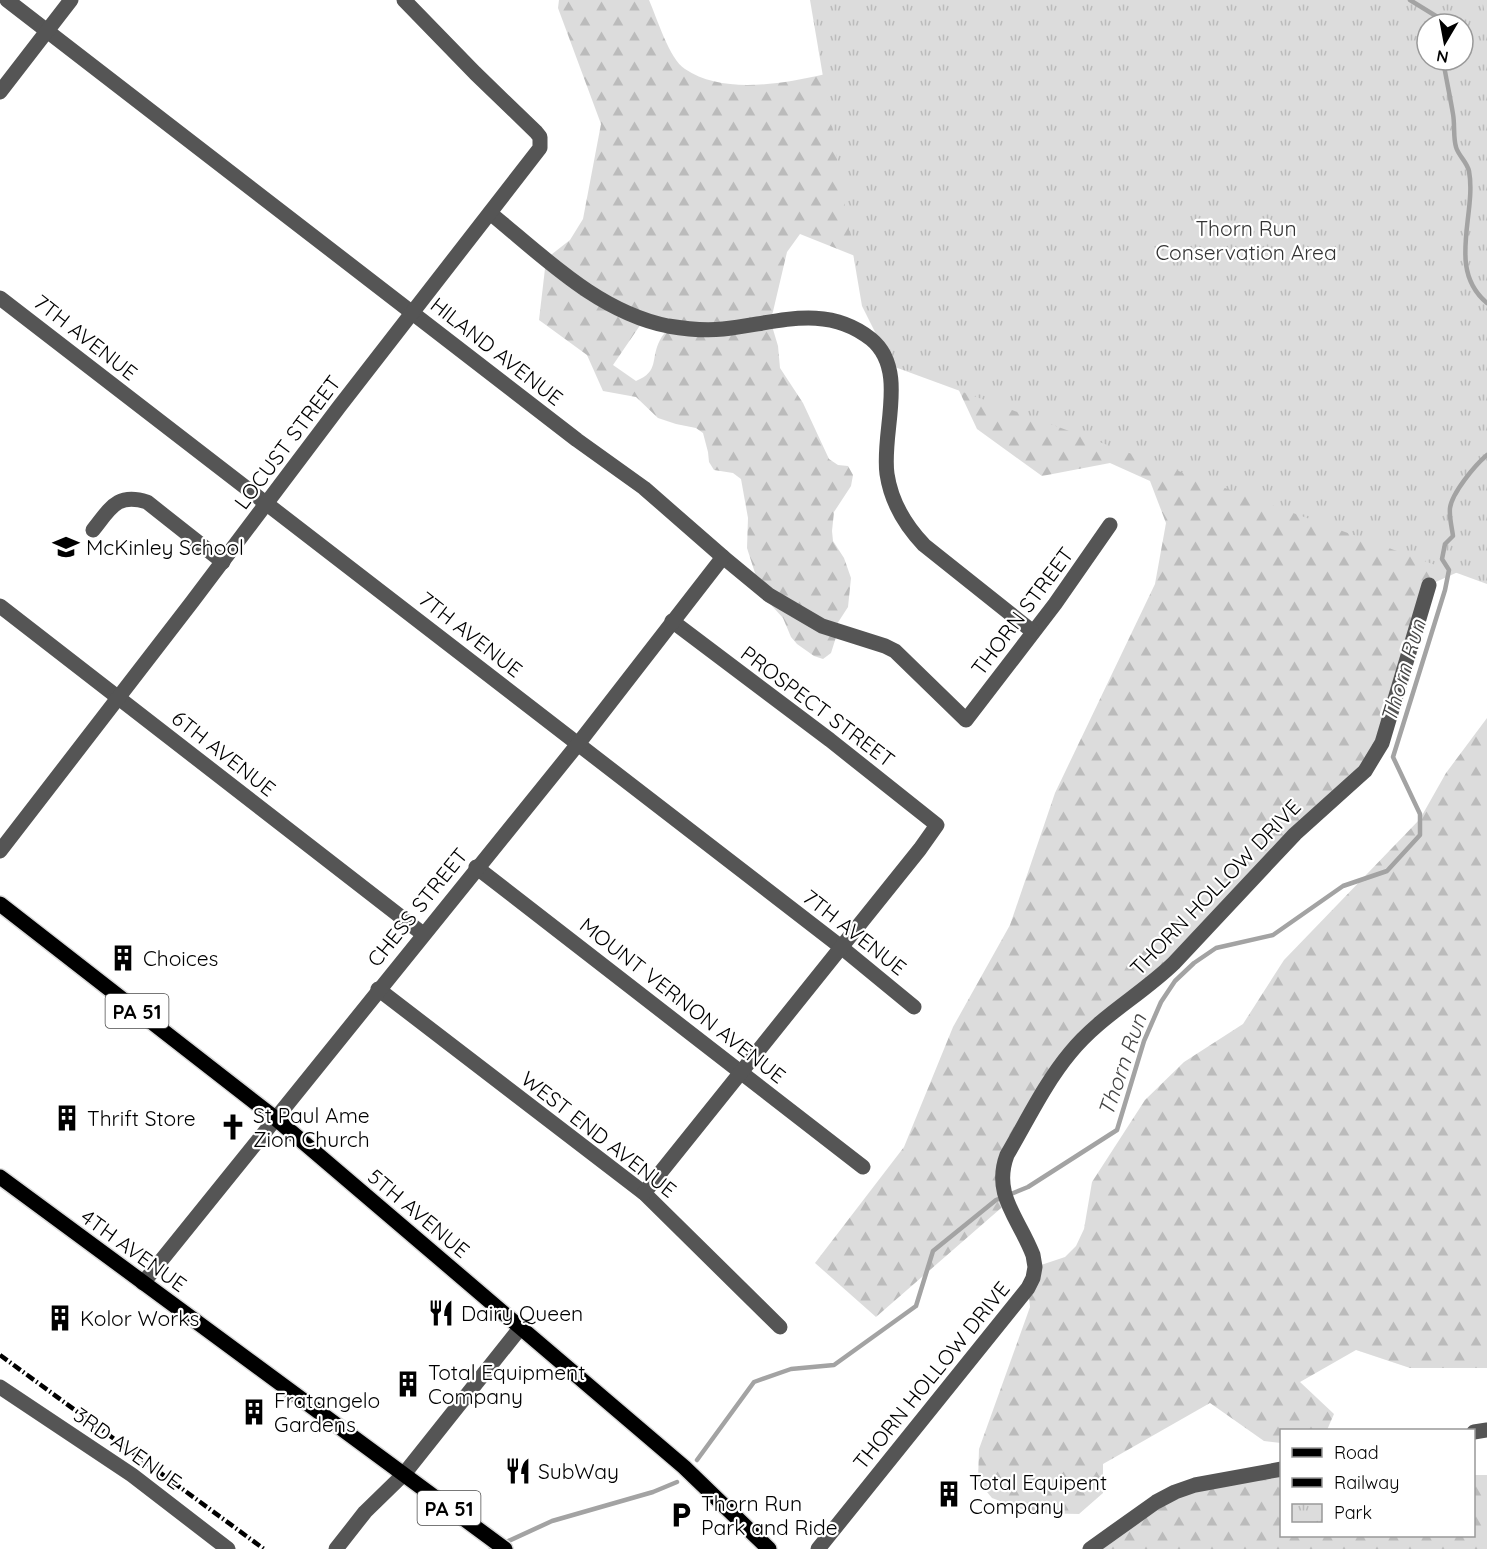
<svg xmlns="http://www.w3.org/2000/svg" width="1487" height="1549" viewBox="0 0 1487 1549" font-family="Quicksand,sans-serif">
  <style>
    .forest { fill: url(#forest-firs); fill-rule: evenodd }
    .park { fill: url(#park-tufts); fill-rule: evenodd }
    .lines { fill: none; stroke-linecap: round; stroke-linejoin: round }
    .stream { stroke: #a3a3a3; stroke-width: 4.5 }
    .major-casing { stroke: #dbdbdb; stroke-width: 18 }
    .minor { stroke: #555; stroke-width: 15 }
    .major { stroke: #000; stroke-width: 15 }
    .rail { stroke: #000; stroke-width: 4.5; stroke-dasharray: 9 3 1.5 3; stroke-linecap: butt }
    .labels { text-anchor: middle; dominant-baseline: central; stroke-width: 4.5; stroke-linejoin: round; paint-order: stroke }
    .shield { fill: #fff; stroke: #4c4c4c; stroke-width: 1.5 }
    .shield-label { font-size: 20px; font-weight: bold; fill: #000 }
    .park-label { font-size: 21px; fill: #333; stroke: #fff }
    .street-label { font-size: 21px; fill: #000; stroke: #fff }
    .poi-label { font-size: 21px; fill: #000; stroke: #fff; text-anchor: start }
    .water-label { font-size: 22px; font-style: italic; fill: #444; stroke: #fff }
  </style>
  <defs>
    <pattern id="forest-firs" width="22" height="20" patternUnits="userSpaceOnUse" patternTransform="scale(1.5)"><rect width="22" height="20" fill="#dcdcdc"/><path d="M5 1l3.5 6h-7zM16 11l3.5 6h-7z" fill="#bbb"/></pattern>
    <pattern id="park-tufts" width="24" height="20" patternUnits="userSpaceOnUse" patternTransform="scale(1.5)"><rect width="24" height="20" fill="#dcdcdc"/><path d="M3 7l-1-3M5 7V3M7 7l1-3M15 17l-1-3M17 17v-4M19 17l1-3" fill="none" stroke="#bbb"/></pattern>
  </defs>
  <rect width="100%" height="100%" fill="#fff"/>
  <g class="forest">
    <path d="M559 0H649C657 18 669 59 685 69 735 103 824 74 878 61L914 0H1487V577L1458 572 1429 585 1382 743 1260 872 1087 1035 1007 1155 1008 1202 876 1317 815 1263 904 1147 953 1027 1010 925 1055 793 1155 584 1166 523 1150 481 1110 463 1042 476 977 429 941 352 885 268 800 234 787 252 771 320 743 326 644 320 547 258 570 240 583 219 601 124 558 8ZM1427 24H1463V60H1427Z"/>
    <path d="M546 260 643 321 613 365 636 381C660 371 650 359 660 340 662 336 666 331 669 328L772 326 778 346 780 368 803 403 829 459 838 465 848 466 853 475 851 486 834 512 832 531 833 541 844 558 851 578 848 607 837 624V634L831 653 823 659 814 656 797 644 791 637 783 618 762 595 747 548 748 518 741 479 733 473 714 470 709 462 708 452 703 433 696 428 676 424 658 418 636 397 603 391 587 355 539 320Z"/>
    <path d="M1487 718V1368H1410L1356 1350 1300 1382 1334 1414 1327 1430H1282L1281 1443 1264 1441 1210 1403 1103 1464V1493L1079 1514 1032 1513 992 1498 978 1481 979 1449 1030 1307 1028 1288 1035 1267 1065 1257 1076 1246 1084 1229 1092 1182 1145 1100 1184 1062 1243 1024 1284 960 1420 819 1446 773Z"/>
    <path d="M1281 1469 1282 1536H1474V1475H1487V1549H1090L1156 1502Z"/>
  </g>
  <path class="park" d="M810 0H1482L1487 22V584L892 366 862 306ZM1427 24H1463V60H1427Z"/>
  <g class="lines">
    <g class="stream">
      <path d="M1410 0 1444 21 1445 24"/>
      <path d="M1443 60C1446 78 1450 96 1453 114 1455 125 1453 137 1456 147 1458 155 1467 162 1469 171 1477 214 1446 269 1487 303"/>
      <path d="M697 1460 754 1382 791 1369 834 1365 916 1306 933 1251 996 1200 1028 1187 1117 1130 1144 1041 1161 1002 1175 981 1194 963 1216 948 1273 935 1343 886 1387 871 1420 835V814L1393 757 1445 590 1449 570 1442 559 1445 544 1453 536C1452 528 1449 517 1450 508 1452 493 1475 465 1487 455"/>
      <path d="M491 1549 552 1521 653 1492 677 1482"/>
    </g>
    <g class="major-casing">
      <g id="major">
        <path d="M0 904 275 1118 684 1467 769 1549"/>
        <path d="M0 1177 505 1549"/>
      </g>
    </g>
    <g class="minor">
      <path d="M7 0 577 440 644 488 723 557 769 595 822 626 885 646 895 651 966 720 1055 604 1110 525"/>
      <path d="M0 92 71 0"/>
      <path d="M490 213C544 257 598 312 668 326 686 329 705 331 723 329 774 324 825 302 871 339 909 370 881 432 887 474 891 501 905 525 924 545L1032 631"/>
      <path d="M0 298 841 947 914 1007"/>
      <path d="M93 530C110 509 117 492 147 502L223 562"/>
      <path d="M0 606 423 934"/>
      <path d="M0 851 192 602 339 407 540 148V137L536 132 475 73 404 0"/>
      <path d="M476 867 863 1167"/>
      <path d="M378 989 644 1193 780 1327"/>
      <path d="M644 1193 920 849 937 825 830 740 672 621"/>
      <path d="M143 1283 578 744 723 557"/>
      <path d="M0 1387 132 1475 228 1549"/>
      <path d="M1474 1432 1487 1430"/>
      <path d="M336 1549 365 1512 404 1474 521 1327"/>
      <path d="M818 1549 1028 1288 1033 1278 1035 1267 1033 1255C1019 1218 992 1195 1007 1155 1027 1121 1045 1083 1070 1053 1099 1017 1141 995 1174 963L1295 834 1365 771 1382 743 1429 585"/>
      <path d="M1090 1549 1156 1502 1175 1492 1195 1485 1282 1469"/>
    </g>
    <use href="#major" class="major"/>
    <path class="rail" d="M0 1355 264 1549"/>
  </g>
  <defs>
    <g id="school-bare" transform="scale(2.07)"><path d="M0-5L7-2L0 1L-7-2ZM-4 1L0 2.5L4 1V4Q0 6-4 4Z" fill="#000" stroke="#fff" stroke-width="2.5" paint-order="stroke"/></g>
    <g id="building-bare" transform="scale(2.07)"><path d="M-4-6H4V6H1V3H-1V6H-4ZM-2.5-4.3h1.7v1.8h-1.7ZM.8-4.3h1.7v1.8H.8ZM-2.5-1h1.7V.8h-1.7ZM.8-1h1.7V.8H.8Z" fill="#000" stroke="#fff" stroke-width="2.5" paint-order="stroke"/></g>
    <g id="church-bare" transform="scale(2.07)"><path d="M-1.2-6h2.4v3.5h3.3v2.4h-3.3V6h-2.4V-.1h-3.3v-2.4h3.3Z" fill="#000" stroke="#fff" stroke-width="2.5" paint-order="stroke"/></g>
    <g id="restaurant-bare" transform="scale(2.07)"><path d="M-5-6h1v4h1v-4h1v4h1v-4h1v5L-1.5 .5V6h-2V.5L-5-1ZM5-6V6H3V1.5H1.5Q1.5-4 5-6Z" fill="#000" stroke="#fff" stroke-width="2.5" paint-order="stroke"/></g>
    <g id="parking-bare" transform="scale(2.07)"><path d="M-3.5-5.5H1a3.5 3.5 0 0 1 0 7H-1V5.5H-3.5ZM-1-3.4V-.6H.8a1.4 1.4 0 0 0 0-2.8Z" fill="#000" stroke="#fff" stroke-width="2.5" paint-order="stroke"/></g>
  </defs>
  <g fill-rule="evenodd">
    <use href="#school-bare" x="66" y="547"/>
    <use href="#building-bare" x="123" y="958"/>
    <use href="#building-bare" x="67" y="1118"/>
    <use href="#church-bare" x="233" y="1127"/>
    <use href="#restaurant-bare" x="441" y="1313"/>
    <use href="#building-bare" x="60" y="1318"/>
    <use href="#building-bare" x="408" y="1384"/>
    <use href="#building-bare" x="254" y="1412"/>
    <use href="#restaurant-bare" x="518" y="1471"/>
    <use href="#building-bare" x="949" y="1494"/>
    <use href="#parking-bare" x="681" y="1515"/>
  </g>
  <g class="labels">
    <g class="shield">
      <rect x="105.5" y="994" width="63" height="34" rx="4.5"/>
      <rect x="417.5" y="1491" width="63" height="34" rx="4.5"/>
    </g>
    <g class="shield-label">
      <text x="137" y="1011">PA 51</text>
      <text x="449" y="1508">PA 51</text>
    </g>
    <g class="park-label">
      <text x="1246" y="228">Thorn Run<tspan x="1246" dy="24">Conservation Area</tspan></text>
    </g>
    <g class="street-label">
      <text transform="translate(86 337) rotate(38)">7TH AVENUE</text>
      <text transform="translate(497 351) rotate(38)">HILAND AVENUE</text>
      <text transform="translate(287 442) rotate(-53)">LOCUST STREET</text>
      <text transform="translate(1022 611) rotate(-53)">THORN STREET</text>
      <text transform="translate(471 634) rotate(38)">7TH AVENUE</text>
      <text transform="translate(818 706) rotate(37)">PROSPECT STREET</text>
      <text transform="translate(224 753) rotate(38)">6TH AVENUE</text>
      <text transform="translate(1215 887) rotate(-46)">THORN HOLLOW DRIVE</text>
      <text transform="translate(417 907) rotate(-51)">CHESS STREET</text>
      <text transform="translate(855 932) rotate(38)">7TH AVENUE</text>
      <text transform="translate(683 1000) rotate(38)">MOUNT VERNON AVENUE</text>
      <text transform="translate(599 1134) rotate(38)">WEST END AVENUE</text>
      <text transform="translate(419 1213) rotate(40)">5TH AVENUE</text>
      <text transform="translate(134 1250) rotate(36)">4TH AVENUE</text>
      <text transform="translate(931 1375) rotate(-51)">THORN HOLLOW DRIVE</text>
      <text transform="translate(128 1448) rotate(35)">3RD AVENUE</text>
    </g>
    <g class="poi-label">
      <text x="86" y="547">McKinley School</text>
      <text x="143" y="958">Choices</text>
      <text x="253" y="1115">St Paul Ame<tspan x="253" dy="24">Zion Church</tspan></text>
      <text x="87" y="1118">Thrift Store</text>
      <text x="461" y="1313">Dairy Queen</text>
      <text x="80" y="1318">Kolor Works</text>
      <text x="428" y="1372">Total Equipment<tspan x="428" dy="24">Company</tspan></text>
      <text x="274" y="1400">Fratangelo<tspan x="274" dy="24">Gardens</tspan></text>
      <text x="538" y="1471">SubWay</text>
      <text x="969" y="1482">Total Equipent<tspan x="969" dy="24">Company</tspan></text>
      <text x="701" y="1503">Thorn Run<tspan x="701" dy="24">Park and Ride</tspan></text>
    </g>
    <g class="water-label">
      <text transform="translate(1403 671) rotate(-73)">Thorn Run</text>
      <text transform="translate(1122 1065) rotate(-71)">Thorn Run</text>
    </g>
  </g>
  <rect x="1280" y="1429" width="195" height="108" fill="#ffffff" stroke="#999999" stroke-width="1.5"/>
  <rect x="1292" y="1448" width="30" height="9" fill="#000000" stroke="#999999" stroke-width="1.5"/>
  <text x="1334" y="1459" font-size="18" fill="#000000">Road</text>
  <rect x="1292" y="1478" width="30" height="9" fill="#000000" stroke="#999999" stroke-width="1.5"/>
  <text x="1334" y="1489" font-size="18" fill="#000000">Railway</text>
  <rect x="1292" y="1504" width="30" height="18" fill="url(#park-tufts)" stroke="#999999" stroke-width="1.5"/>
  <text x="1334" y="1519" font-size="18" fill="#000000">Park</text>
  <g transform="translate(1445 42) rotate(190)"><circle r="28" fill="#ffffff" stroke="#999999" stroke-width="1.5"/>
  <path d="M0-4.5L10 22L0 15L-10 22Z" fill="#000000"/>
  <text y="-9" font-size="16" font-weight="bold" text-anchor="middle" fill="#000000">N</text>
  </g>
</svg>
